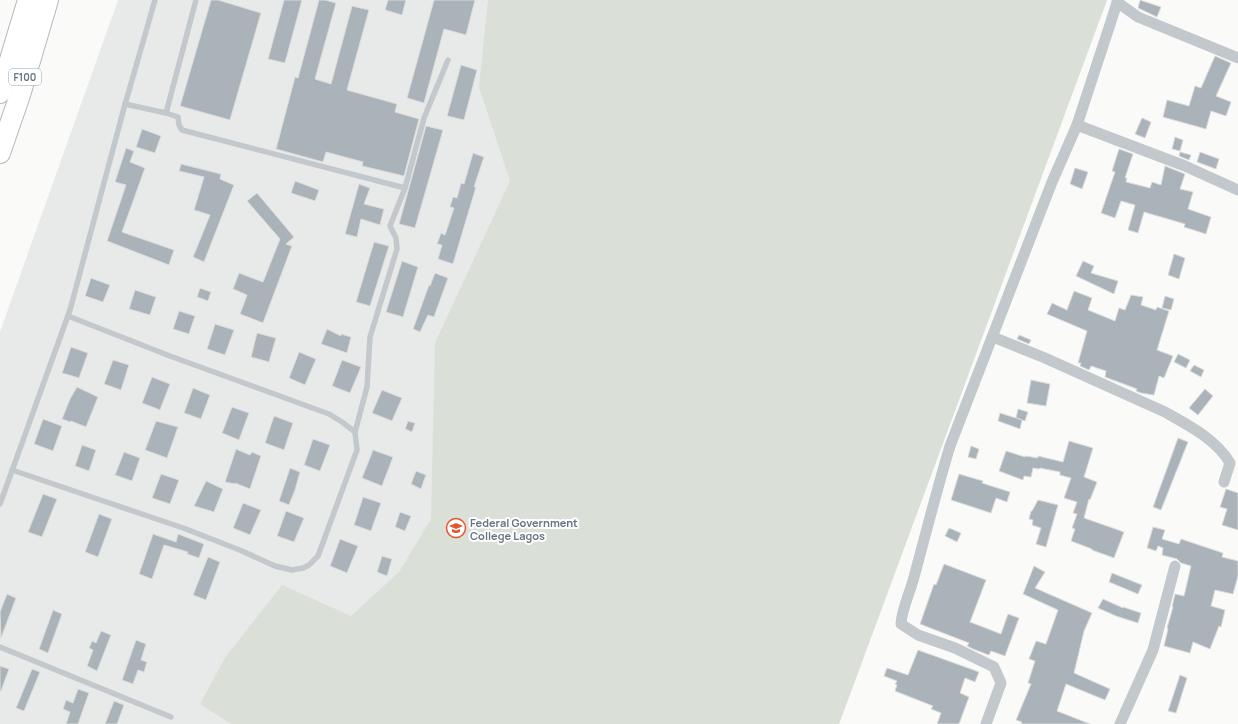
<svg xmlns="http://www.w3.org/2000/svg" width="1238" height="724" viewBox="0 0 1238 724" font-family="Manrope,sans-serif">
  <style>
    .built { fill: #e8e9e9 }
    .green { fill: #dadfd7 }
    .building { fill: #aab3b9; stroke: #dcdcda }
    .lines { fill: none; stroke-linecap: round; stroke-linejoin: round }
    .highway-casing { stroke: #b4b9bd; stroke-width: 22 }
    .lane { stroke: #c3c8cc; stroke-width: 5.5 }
    .street { stroke: #c3c8cc; stroke-width: 11 }
    .highway { stroke: #fff; stroke-width: 20 }
    .labels { text-anchor: middle; dominant-baseline: central; stroke-width: 4; stroke-linejoin: round; paint-order: stroke }
    .shield { fill: #fff; stroke: #939fa8; stroke-width: 1 }
    .shield-label { font-size: 10px; font-weight: bold; fill: #657683 }
    .poi-label { font-size: 11px; font-weight: bold; fill: #657683; stroke: #fff; text-anchor: start }
  </style>
  <rect width="100%" height="100%" fill="#fafaf8"/>
  <path class="built" d="M118 0H1107L839 724H0V332Z"/>
  <path class="green" d="M488 0H1107L839 724H231L200 704 225 658 282 585 351 616 399 572 431 519 435 343 510 181 479 87Z"/>
  <g class="building">
    <path d="M211 0H218L261 13 230 120 180 106Z"/>
    <path d="M284 0H302L285 63 268 59Z"/>
    <path d="M319 0H325L336 3 315 79 331 84 352 6 369 10 347 90 397 104 395 112 419 119 404 176 362 166 363 162 326 152 323 162 276 149 295 77 298 78Z"/>
    <path d="M388 0H406L402 15 385 10Z"/>
    <path d="M434 0H475L466 35 444 29 424 103 407 98Z"/>
    <path d="M1140 0 1161 7 1157 17 1138 8Z"/>
    <path d="M1215 56 1231 63 1216 96 1231 102 1226 116 1211 111 1206 129 1163 117 1167 100 1189 106 1195 86 1201 88Z"/>
    <path d="M461 65 477 70 464 120 447 116Z"/>
    <path d="M1142 118 1151 122 1145 138 1135 134Z"/>
    <path d="M426 126 443 130 415 228 399 224Z"/>
    <path d="M142 129 161 136 155 153 136 147Z"/>
    <path d="M1175 137 1183 140 1180 151 1172 149Z"/>
    <path d="M126 148 134 151 130 162 145 168 122 232 174 250 169 265 107 241 126 185 115 182Z"/>
    <path d="M1119 149 1133 154 1125 178H1127L1126 182 1150 188 1152 182 1161 185 1165 166 1185 174 1180 189 1193 192 1188 209 1211 217 1206 234 1184 227 1185 224 1144 212 1138 233 1128 230 1135 205 1121 201 1115 218 1101 213 1115 172 1112 171Z"/>
    <path d="M1180 152 1191 155 1189 160 1179 156Z"/>
    <path d="M1200 152 1219 159 1216 169 1197 162Z"/>
    <path d="M473 153 484 157 474 187H476L453 264 438 259 442 245 437 244 441 233 445 235 454 208 450 207 453 197 457 198 461 183 464 184Z"/>
    <path d="M181 164 221 174 220 179 234 185 204 262 193 257 210 215 194 210 204 177 179 171Z"/>
    <path d="M1075 168 1088 172 1082 189 1070 184Z"/>
    <path d="M295 181 319 190 315 201 291 193Z"/>
    <path d="M359 184 370 188 364 204 384 209 380 225 361 219 357 237 345 234Z"/>
    <path d="M257 193 294 237 286 244 292 246 263 323 240 314 247 295 233 289 239 273 263 282 280 239 247 201Z"/>
    <path d="M374 242 389 246 370 306 356 302Z"/>
    <path d="M1174 254 1185 258 1179 279 1168 275Z"/>
    <path d="M402 261 418 267 403 317 386 312Z"/>
    <path d="M1083 261 1094 266 1091 273 1118 281 1114 294 1076 276Z"/>
    <path d="M435 273 448 278 434 317 428 315 420 332 413 329 429 285 430 286Z"/>
    <path d="M91 278 110 285 103 302 85 296Z"/>
    <path d="M200 288 211 292 208 301 197 297Z"/>
    <path d="M135 290 156 297 150 315 129 309Z"/>
    <path d="M1074 291 1092 298 1088 310 1115 321 1119 308 1125 310 1131 295 1143 297 1141 305 1156 310 1157 307 1169 311 1157 350 1173 356 1164 378 1159 376 1154 395 1141 393 1136 391 1137 389 1105 377 1106 371 1091 366 1089 370 1080 366 1081 363H1078L1087 331 1047 314 1052 303 1067 310Z"/>
    <path d="M1165 296 1174 299 1171 310 1162 308Z"/>
    <path d="M179 311 195 316 189 334 173 329Z"/>
    <path d="M215 324 234 330 225 355 207 349Z"/>
    <path d="M327 329 341 336V334L351 337 347 353 321 344Z"/>
    <path d="M257 333 276 338 269 362 251 357Z"/>
    <path d="M1019 335 1031 340 1029 344 1017 339Z"/>
    <path d="M71 347 88 353 79 378 62 373Z"/>
    <path d="M299 352 316 359 305 385 289 378Z"/>
    <path d="M1178 354 1190 360 1186 368 1174 362Z"/>
    <path d="M113 360 129 365 121 390 104 384Z"/>
    <path d="M342 360 361 367 350 393 332 386Z"/>
    <path d="M1194 365 1204 370 1201 377 1190 371Z"/>
    <path d="M152 377 170 384 160 410 142 403Z"/>
    <path d="M1031 380 1050 384 1046 406 1027 403Z"/>
    <path d="M77 387 98 397 86 427 71 421 70 422 62 419 70 399Z"/>
    <path d="M193 388 210 395 201 419 184 413Z"/>
    <path d="M1205 389 1213 396 1198 415 1189 408Z"/>
    <path d="M382 390 402 398 392 421 372 413Z"/>
    <path d="M232 407 249 413 239 440 222 433Z"/>
    <path d="M1018 409 1028 412 1025 421 1016 418Z"/>
    <path d="M1000 413 1022 420 1020 429 998 421Z"/>
    <path d="M274 416 293 423 284 450 265 443Z"/>
    <path d="M43 419 62 426 53 451 34 444Z"/>
    <path d="M156 421 178 427 167 458 145 450Z"/>
    <path d="M408 421 415 423 412 432 405 429Z"/>
    <path d="M1178 438 1188 442 1161 510 1153 507Z"/>
    <path d="M313 439 330 445 320 471 304 465Z"/>
    <path d="M1069 441 1093 448 1084 477 1097 482 1090 500 1089 499 1084 518 1124 532 1114 558 1092 550V549L1071 541 1075 529 1072 528 1077 514 1073 513 1077 502 1064 498 1071 478 1060 475V472L1040 468 1039 469 1033 468 1031 477 1024 476 1023 480 999 471 1006 451 1025 457V456L1038 458V456L1063 462Z"/>
    <path d="M82 445 96 450 89 471 75 466Z"/>
    <path d="M971 446 979 449 976 459 968 457Z"/>
    <path d="M236 449 250 455 252 452 261 456 250 489 235 483V484L225 482Z"/>
    <path d="M373 450 393 457 382 486 362 478Z"/>
    <path d="M124 452 140 458 132 481 115 475Z"/>
    <path d="M290 468 300 472 295 490 289 505 279 501Z"/>
    <path d="M416 471 426 475 421 489 411 484Z"/>
    <path d="M161 474 179 480 170 504 152 498Z"/>
    <path d="M959 474 983 481 982 483 1010 492 1007 502 996 498 991 513 951 500Z"/>
    <path d="M206 481 223 489 214 512 194 506Z"/>
    <path d="M1226 489 1238 493V530L1222 525 1227 509 1220 507Z"/>
    <path d="M43 494 57 499 42 537 28 532Z"/>
    <path d="M363 497 381 503 371 531 354 525Z"/>
    <path d="M1038 500 1058 505 1046 547 1036 544 1041 528 1032 525 1033 520 1029 519 1031 511H1032Z"/>
    <path d="M243 503 261 510 250 535 233 528Z"/>
    <path d="M286 511 304 518 294 542 277 536Z"/>
    <path d="M400 512 411 516 405 531 395 527Z"/>
    <path d="M99 514 112 519 98 557 85 552Z"/>
    <path d="M1153 527 1165 530 1162 539 1179 544 1181 539 1223 553 1222 557 1238 561V576L1233 594 1215 590 1211 606 1225 610 1221 627 1219 626 1210 649 1193 642 1190 653 1164 646 1168 629 1167 628 1173 607H1172L1175 594 1184 596 1191 566 1181 563 1177 559 1162 555 1163 548 1158 546 1156 551 1147 548Z"/>
    <path d="M949 528 961 533 957 542 945 536Z"/>
    <path d="M153 534 176 542 178 534 204 544 199 558 187 554 188 552 164 545 152 579 139 574Z"/>
    <path d="M340 539 358 546 347 573 330 566Z"/>
    <path d="M382 556 392 559 387 576 377 572Z"/>
    <path d="M208 557 220 562 206 600 193 595Z"/>
    <path d="M944 564 986 580 970 622 1001 634 1008 614 1019 618 1005 656 991 651 989 655 973 649 967 646 969 643 920 624 934 584 936 585Z"/>
    <path d="M1034 566 1045 572 1035 588 1092 613 1084 631 1074 673 1110 689 1105 700 1066 684 1057 711 1090 724H1021L1022 722 1016 720 1031 684 1028 683 1035 661 1029 659 1036 641 1046 644 1058 610 1023 594Z"/>
    <path d="M1112 573 1142 585 1138 594 1109 582Z"/>
    <path d="M7 594 16 598 1 638 0 612Z"/>
    <path d="M1103 599 1123 608V607L1141 613 1138 623 1116 616 1098 608Z"/>
    <path d="M53 610 62 614 48 653 39 649Z"/>
    <path d="M101 631 111 635 97 671 87 666 93 650 89 648 92 641 96 643Z"/>
    <path d="M136 640 146 644 141 660 147 662 144 672 138 670 133 684 122 680Z"/>
    <path d="M918 650 979 672 975 682 965 678 960 693 969 697 959 724H937L941 713 931 709 933 706 895 691 897 685 895 684 897 681 884 676 887 668 908 675Z"/>
    <path d="M0 666 9 669 1 691H0Z"/>
    <path d="M32 669 40 672 24 711 16 708Z"/>
    <path d="M1180 675 1187 678 1176 713 1168 711Z"/>
    <path d="M78 689 89 693 78 724H66L70 712 63 709 66 700 73 703Z"/>
    <path d="M114 701 124 705 117 724H105Z"/>
  </g>
  <g class="lines">
    <g class="highway-casing">
      <g id="highway">
        <path d="M0 93 28 0"/>
        <path d="M0 153 20 95 48 0"/>
      </g>
    </g>
    <g class="lane">
      <path d="M125 104 166 113 196 0"/>
      <path d="M166 113 178 117 179 125 182 130 405 188"/>
      <path d="M355 432 367 387 370 337 397 249 396 238 390 226 405 188 424 118 448 60"/>
      <path d="M12 470 186 529 242 551 275 566 292 570 303 568 309 565 318 556 357 450 355 432 342 422 329 414 170 356 68 316"/>
      <path d="M0 504 70 310 124 108 155 0"/>
      <path d="M0 647 171 717"/>
    </g>
    <g class="street">
      <path d="M1117 2 1138 17 1238 58"/>
      <path d="M1077 125 1185 166 1238 190"/>
      <path d="M993 337 1045 358 1165 412C1188 425 1216 439 1230 463L1224 482"/>
      <path d="M986 724 1001 683 994 667 955 648 918 635 901 624C902 608 910 593 914 577 926 533 937 489 950 446L1052 182 1077 125 1118 0"/>
      <path d="M1120 724 1153 650 1175 566"/>
    </g>
    <use href="#highway" class="highway"/>
  </g>
  <defs>
    <g id="school-ring" transform="scale(1)"><circle r="9.5" fill="#fff" stroke="#e4572e" stroke-width="1.5"/><path d="M0-5L7-2L0 1L-7-2ZM-4 1L0 2.5L4 1V4Q0 6-4 4Z" fill="#e4572e"/></g>
  </defs>
  <g fill-rule="evenodd">
    <use href="#school-ring" x="456" y="528"/>
  </g>
  <g class="labels">
    <rect class="shield" x="9" y="69" width="32" height="16" rx="3"/>
    <g class="shield-label">
      <text x="25" y="77">F100</text>
    </g>
    <g class="poi-label">
      <text x="470" y="522">Federal Government<tspan x="470" dy="13">College Lagos</tspan></text>
    </g>
  </g>
</svg>
